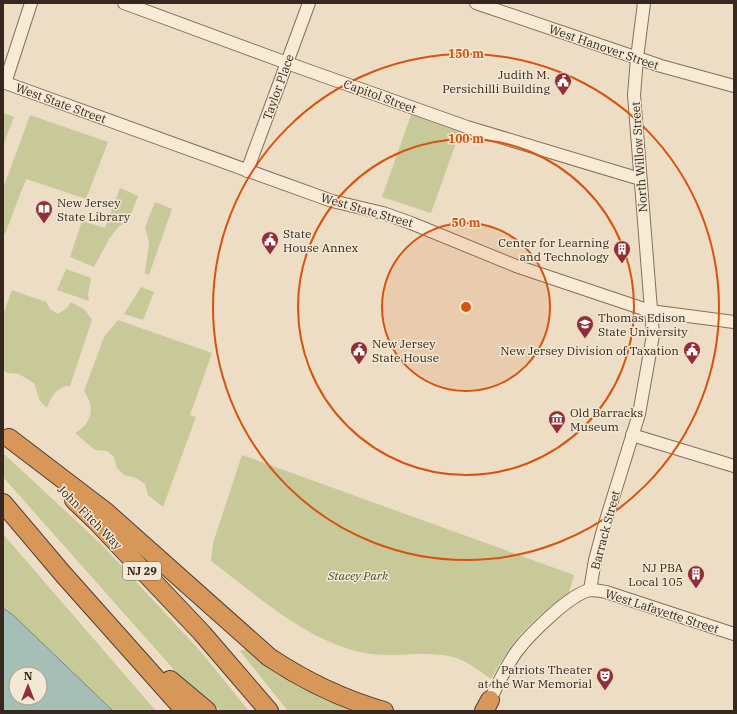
<svg xmlns="http://www.w3.org/2000/svg" width="737" height="714" viewBox="0 0 737 714" font-family="'IBM Plex Serif',serif">
  <style>
    .green { fill: #c7c998 }
    .water { fill: #a5bfb6; stroke: #6d8c82; fill-rule: evenodd }
    .lines { fill: none; stroke-linecap: round; stroke-linejoin: round }
    .minor-casing { stroke: #856f5b; stroke-width: 14 }
    .highway-casing { stroke: #533d2f; stroke-width: 20 }
    .minor { stroke: #f7ebd6; stroke-width: 12 }
    .highway { stroke: #d79759; stroke-width: 18 }
    .ring { fill: none; stroke: #d6540e; stroke-width: 2 }
    .labels { text-anchor: middle; dominant-baseline: central; stroke-width: 3; stroke-linejoin: round; paint-order: stroke }
    .shield { fill: #f3e8d3; stroke: #6f6254; stroke-width: 1 }
    .shield-label { font-size: 11px; font-weight: bold; fill: #36281e }
    .street-label { font-size: 12px; fill: #36281e; stroke: #f3e8d3 }
    .poi-label { font-size: 12px; fill: #36281e; stroke: #f3e8d3; text-anchor: end }
    .park-label { font-size: 12px; font-style: italic; fill: #495126; stroke: #f3e8d3 }
    .centre { fill: #d6540e; stroke: #f3e8d3; stroke-width: 2 }
    .ring-label { font-size: 12px; text-anchor: middle; font-weight: bold; fill: #d6540e; stroke: #f3e8d3; stroke-width: 3; stroke-linejoin: round; paint-order: stroke }
  </style>
  <rect width="100%" height="100%" fill="#ecddc4"/>
  <g class="green">
    <path d="M412 112 461 129 431 213 382 197Z"/>
    <path d="M3 113 14 117 3 146Z"/>
    <path d="M30 115 108 142 86 199 26 179 5 234 3 232V189Z"/>
    <path d="M120 188 138 196 128 221 118 227 109 239 94 267 70 257 82 221 105 228Z"/>
    <path d="M155 202 172 209 149 275 145 273 149 242 145 227Z"/>
    <path d="M66 269 91 278 88 294 89 301 57 290Z"/>
    <path d="M141 287 154 292 143 320 124 314Z"/>
    <path d="M12 290 46 302 50 309 58 314 67 308 71 302 85 310 92 320 70 386C57 386 51 397 47 408L40 401 34 383 19 374 7 373 3 370V315Z"/>
    <path d="M118 320 212 353 190 415 196 417 163 507 148 495 145 484 136 478 124 475 117 468 114 457 107 451 95 450 75 433C93 423 95 407 84 391L104 337Z"/>
    <path d="M3 453 102 545 201 652 249 711H221L184 681 3 477Z"/>
    <path d="M242 455 574 575 568 596C531 617 511 642 491 679 478 670 465 659 449 656 417 650 383 660 352 650 298 634 255 594 211 561L213 543Z"/>
    <path d="M3 534 156 711H113L13 615 3 608Z"/>
    <path d="M246 649 306 686 368 711H288L240 651Z"/>
  </g>
  <path class="water" d="M3 608 13 615 113 711H3ZM16 674H40V698H16Z"/>
  <g class="lines">
    <g class="minor-casing">
      <g id="minor">
        <path d="M124 3 287 63 467 127 640 179"/>
        <path d="M476 3 661 66 734 86"/>
        <path d="M3 82 332 201 383 213 411 223 516 266 638 307 650 311 734 322"/>
        <path d="M5 83 31 3"/>
        <path d="M247 171 309 3"/>
        <path d="M632 435 734 466"/>
        <path d="M590 590 595 560 603 530 639 414 653 335 634 95 637 58 644 3"/>
        <path d="M490 706V700C498 684 506 666 517 651 529 635 570 594 590 590 595 590 601 591 606 592L734 634"/>
      </g>
    </g>
    <g class="highway-casing">
      <g id="highway">
        <path d="M9 438 106 512 269 657C305 681 342 699 384 711"/>
        <path d="M74 500 96 521 202 633 269 711"/>
        <path d="M3 503 63 574 185 711"/>
        <path d="M170 680 207 711"/>
        <path d="M484 711 490 700"/>
      </g>
    </g>
    <use href="#minor" class="minor"/>
    <use href="#highway" class="highway"/>
  </g>
  <circle cx="466" cy="307" r="84" fill="#d6540e" fill-opacity=".12"/>
  <g class="ring">
    <circle cx="466" cy="307" r="84"/>
    <circle cx="466" cy="307" r="168"/>
    <circle cx="466" cy="307" r="253"/>
  </g>
  <defs>
    <g id="civic-pin" transform="scale(0.9)"><path d="M0 17L-7.5 6A9.5 9.5 0 1 1 7.5 6Z" fill="#912e36" stroke="#f3e8d3"/><path d="M-.6-6.5H3V-4.5H.6V-3L4-1V1h2V6H-6V1h2V-1L-.6-3ZM-1.2 2.5V6h2.4V2.5Z" fill="#fff"/></g>
    <g id="library-pin" transform="scale(0.9)"><path d="M0 17L-7.5 6A9.5 9.5 0 1 1 7.5 6Z" fill="#912e36" stroke="#f3e8d3"/><path d="M-6-4Q-3-5.5-.7-3.5V5Q-3 3-6 4ZM6-4Q3-5.5 .7-3.5V5Q3 3 6 4Z" fill="#fff"/></g>
    <g id="building-pin" transform="scale(0.9)"><path d="M0 17L-7.5 6A9.5 9.5 0 1 1 7.5 6Z" fill="#912e36" stroke="#f3e8d3"/><path d="M-4-6H4V6H1V3H-1V6H-4ZM-2.5-4.3h1.7v1.8h-1.7ZM.8-4.3h1.7v1.8H.8ZM-2.5-1h1.7V.8h-1.7ZM.8-1h1.7V.8H.8Z" fill="#fff"/></g>
    <g id="university-pin" transform="scale(0.9)"><path d="M0 17L-7.5 6A9.5 9.5 0 1 1 7.5 6Z" fill="#912e36" stroke="#f3e8d3"/><path d="M0-5L7-2L0 1L-7-2ZM-4 1L0 2.5L4 1V4Q0 6-4 4Z" fill="#fff"/></g>
    <g id="museum-pin" transform="scale(0.9)"><path d="M0 17L-7.5 6A9.5 9.5 0 1 1 7.5 6Z" fill="#912e36" stroke="#f3e8d3"/><path d="M0-6L6-3V-2H-6V-3ZM-5-1h2V3h-2ZM-1-1h2V3h-2ZM3-1h2V3H3ZM-6 4H6V6H-6Z" fill="#fff"/></g>
    <g id="theatre-pin" transform="scale(0.9)"><path d="M0 17L-7.5 6A9.5 9.5 0 1 1 7.5 6Z" fill="#912e36" stroke="#f3e8d3"/><path d="M-5-5.5Q0-4 5-5.5V0Q5 5 0 6Q-5 5-5 0ZM-3.3-2.5H-1v1.5H-3.3ZM1-2.5H3.3v1.5H1ZM-2.8 1Q0 5.5 2.8 1Z" fill="#fff"/></g>
  </defs>
  <g fill-rule="evenodd">
    <use href="#civic-pin" x="563" y="81"/>
    <use href="#library-pin" x="44" y="209"/>
    <use href="#civic-pin" x="270" y="240"/>
    <use href="#building-pin" x="622" y="249"/>
    <use href="#university-pin" x="585" y="324"/>
    <use href="#civic-pin" x="359" y="350"/>
    <use href="#civic-pin" x="692" y="350"/>
    <use href="#museum-pin" x="557" y="419"/>
    <use href="#building-pin" x="696" y="574"/>
    <use href="#theatre-pin" x="605" y="676"/>
  </g>
  <g class="labels">
    <rect class="shield" x="123" y="562" width="38" height="18" rx="3"/>
    <g class="shield-label">
      <text x="142" y="571">NJ 29</text>
    </g>
    <g class="street-label">
      <text transform="translate(604 47) rotate(19)">West Hanover Street</text>
      <text transform="translate(278 87) rotate(-70)">Taylor Place</text>
      <text transform="translate(380 96) rotate(20)">Capitol Street</text>
      <text transform="translate(61 103) rotate(20)">West State Street</text>
      <text transform="translate(639 157) rotate(-94)">North Willow Street</text>
      <text transform="translate(367 210) rotate(16)">West State Street</text>
      <text transform="translate(90 517) rotate(45)">John Fitch Way</text>
      <text transform="translate(605 530) rotate(-75)">Barrack Street</text>
      <text transform="translate(662 611) rotate(18)">West Lafayette Street</text>
    </g>
    <g class="poi-label">
      <text x="550" y="74">Judith M.<tspan x="550" dy="14">Persichilli Building</tspan></text>
      <text x="57" y="202" text-anchor="start">New Jersey<tspan x="57" dy="14">State Library</tspan></text>
      <text x="283" y="233" text-anchor="start">State<tspan x="283" dy="14">House Annex</tspan></text>
      <text x="609" y="242">Center for Learning<tspan x="609" dy="14">and Technology</tspan></text>
      <text x="598" y="317" text-anchor="start">Thomas Edison<tspan x="598" dy="14">State University</tspan></text>
      <text x="372" y="343" text-anchor="start">New Jersey<tspan x="372" dy="14">State House</tspan></text>
      <text x="679" y="350">New Jersey Division of Taxation</text>
      <text x="570" y="412" text-anchor="start">Old Barracks<tspan x="570" dy="14">Museum</tspan></text>
      <text x="683" y="567">NJ PBA<tspan x="683" dy="14">Local 105</tspan></text>
      <text x="592" y="669">Patriots Theater<tspan x="592" dy="14">at the War Memorial</tspan></text>
    </g>
    <g class="park-label">
      <text x="358" y="575">Stacey Park</text>
    </g>
  </g>
  <circle cx="466" cy="307" r="6" class="centre"/>
  <g class="ring-label">
    <text x="466" y="58">150 m</text>
    <text x="466" y="143">100 m</text>
    <text x="466" y="227">50 m</text>
  </g>
  <rect width="737" height="714" fill="none" stroke="#36281e" stroke-width="8"/>
  <g transform="translate(28 686)"><circle r="19" fill="#f3e8d3" stroke="#a79b8b"/>
  <path d="M0-3L7 15L0 10L-7 15Z" fill="#912e36"/>
  <text y="-6" font-size="11" font-weight="bold" text-anchor="middle" fill="#36281e">N</text>
  </g>
</svg>
